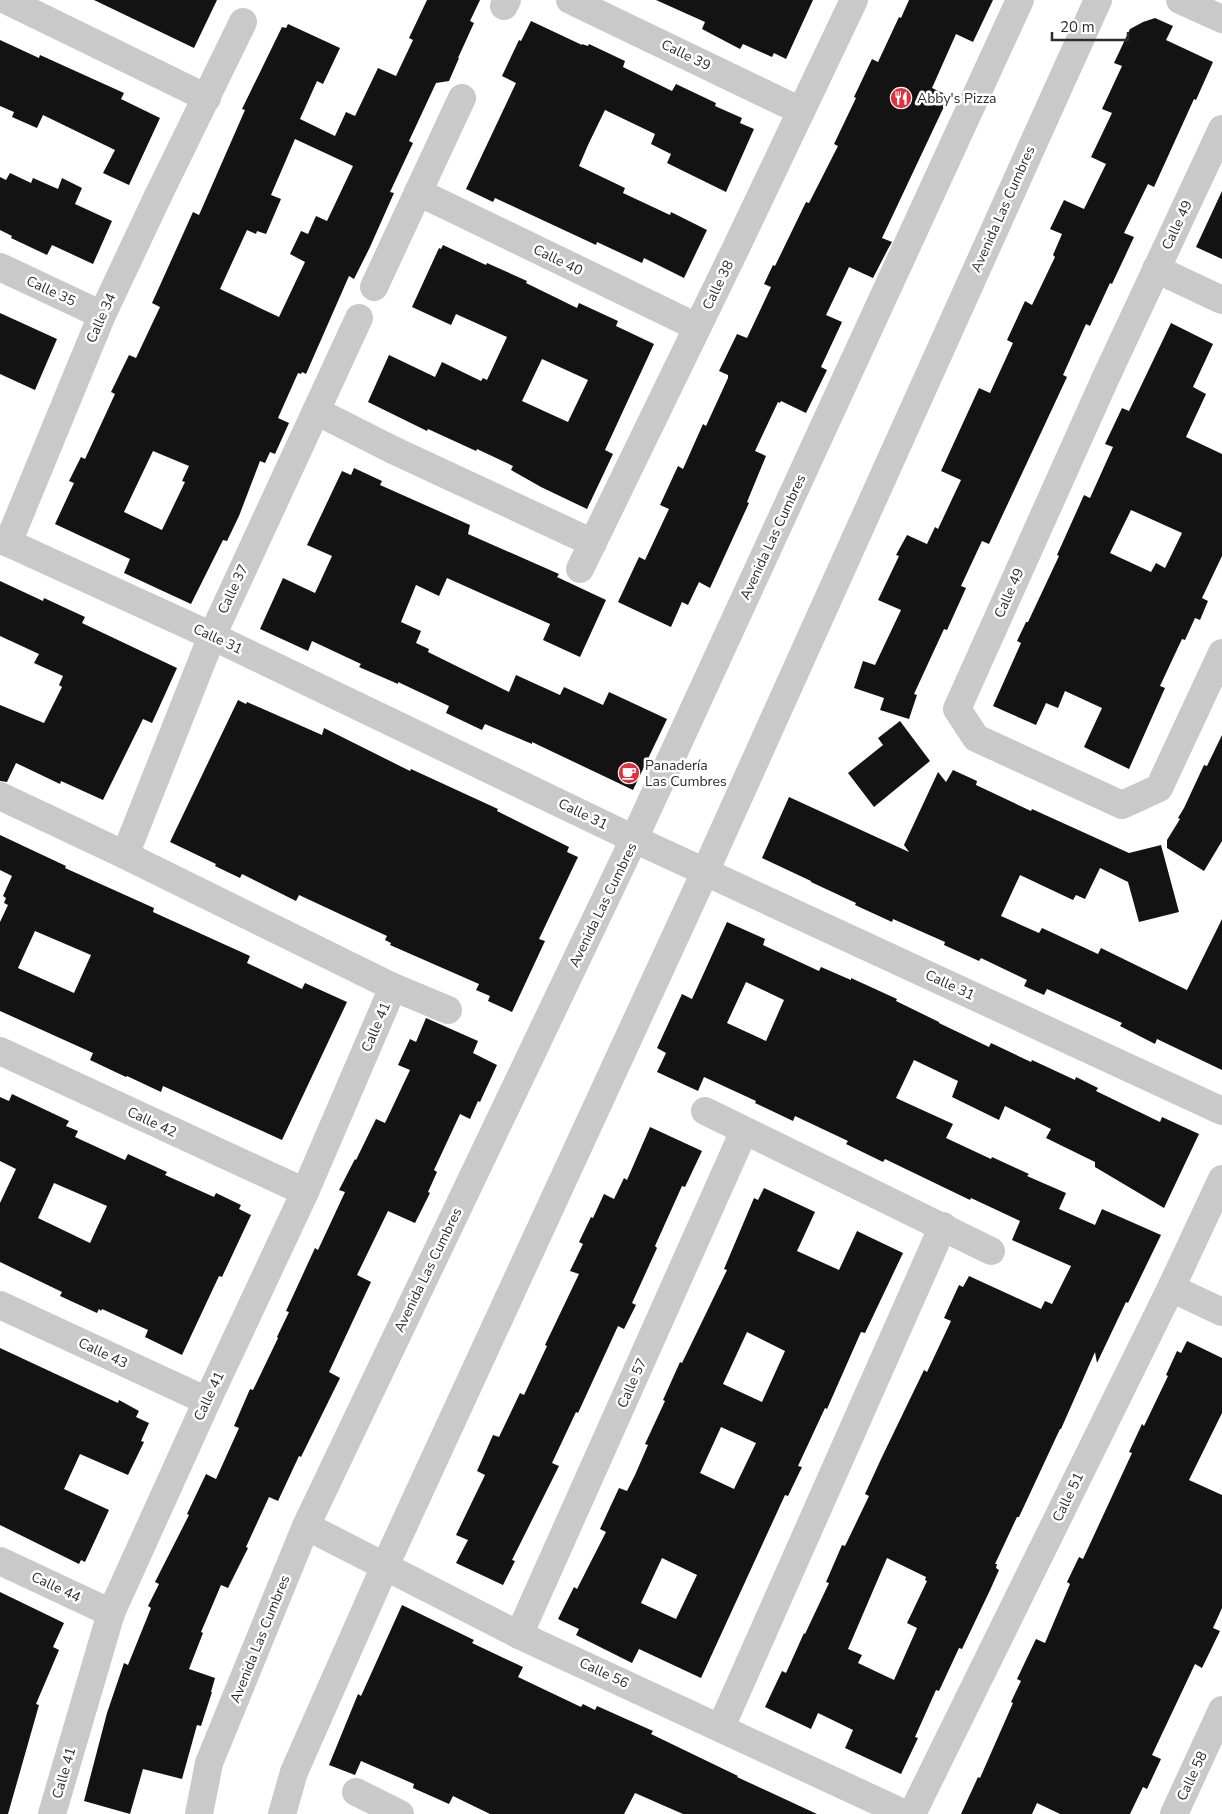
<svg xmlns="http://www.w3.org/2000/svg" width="1222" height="1814" viewBox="0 0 1222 1814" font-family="'Nunito Sans',sans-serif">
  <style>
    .building { fill: #131313; fill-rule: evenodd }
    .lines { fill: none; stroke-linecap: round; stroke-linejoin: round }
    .minor { stroke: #c9c9c9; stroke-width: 28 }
    .labels { text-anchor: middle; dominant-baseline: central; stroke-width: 5; stroke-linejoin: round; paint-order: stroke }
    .street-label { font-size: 14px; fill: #2c2c2c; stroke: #fff }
    .poi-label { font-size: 14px; fill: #2c2c2c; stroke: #fff; text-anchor: start }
  </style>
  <rect width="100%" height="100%" fill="#fff"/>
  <g class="building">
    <path d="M94 0H217L194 48Z"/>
    <path d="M427 0H480L470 21 474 23 458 58H459L449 81 436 83 409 141 413 143 390 192 394 193 370 247 354 279 349 276 306 374 302 372 301 374 298 373 278 418 289 423 275 454 270 452 265 463 260 461 239 516 227 541 223 540 191 604 124 573 130 559 55 524 74 483 69 481 81 457 85 459 115 394 111 392 129 355 136 358 160 307 152 303 193 212 199 215 245 110 242 109 282 27 286 28 288 24 340 48 323 84 317 81 300 119 335 136 346 112 355 116 378 68 396 76 413 40 409 38ZM295 139 353 166 327 221 316 216 308 234 301 231 290 254 305 262 279 317 220 289 247 230 256 234 257 231 266 234 281 199 271 195ZM153 451 189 466 182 481 185 482 162 530 124 512Z"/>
    <path d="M656 0H813L786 59 774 53 772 57 743 44 740 49 702 29 705 22Z"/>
    <path d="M909 0H993L973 42 956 34 932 88 949 96 882 238 892 242 888 249 873 278 849 267 826 315 842 322 821 367 827 370 806 413 781 401 780 403 778 402 755 451 766 456 747 502 749 503 710 588 699 582 688 605 682 602 671 627 618 602 639 557 645 560 669 509 660 505 678 466 683 469 703 424 706 426 728 378V375L719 371 737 334 747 338 771 287 764 284 773 265 775 266 806 202 809 203 838 146 834 144 856 98 854 97 872 59 878 62 899 17 901 18Z"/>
    <path d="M1155 18 1173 26 1166 40 1213 62 1196 100 1194 99 1154 187 1148 184 1124 233 1134 237 1112 284 1110 283 1090 326 1086 324 1063 375 1067 377 989 544 982 541 961 586 966 588 947 630 944 629 914 694 917 695 909 719 880 710 884 698 854 688 863 661 875 665 901 610 878 600 899 556 896 555 907 535 927 544 935 527 938 529 961 480 941 471 979 388 990 393 1013 343 1007 340 1025 301 1032 305 1055 257 1053 255 1062 234 1050 229 1064 200 1084 209 1106 164 1091 157 1112 113 1102 109 1122 66 1114 63 1130 29 1143 22Z"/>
    <path d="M531 21 582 45V44L588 46 589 44 625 61 623 67 672 91 676 84 716 103 715 106 742 118 740 123 754 129 726 192 667 163 671 154 651 144 655 134 605 110 588 145 579 166 625 188 623 193 670 215 671 212 707 230 684 278 644 258 642 263 597 242 596 245 495 198 493 202 466 189 516 83 502 76 519 40 521 41Z"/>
    <path d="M0 40 39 58 40 55 124 93 121 99 160 118 129 185 103 173 115 150 43 115 37 128 12 117 14 112 0 106Z"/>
    <path d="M10 173 31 183 33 178 58 189 62 178 82 188 75 204 112 221 93 264 52 245 47 255 11 238 12 236 0 230V177L6 180Z"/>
    <path d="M1222 191V259L1196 247Z"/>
    <path d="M443 245 486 265 487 263 527 281 526 283 577 308 579 303 618 321 616 326 654 344 605 450 613 454 587 509 541 487 511 470 513 466 477 449 476 451 428 429 427 431 368 402 389 355 435 377 442 362 481 381 483 378 487 380 507 337 456 314 451 325 412 307 439 248 441 249ZM542 359 588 380 568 422 522 401Z"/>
    <path d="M0 313 57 339 35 390 0 374Z"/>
    <path d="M1171 323 1213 344 1193 387 1206 394 1186 437 1222 454V556L1202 598 1208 601 1200 620 1195 618 1185 640 1182 639 1160 686 1165 688 1129 769 1084 747 1102 708 1065 691 1058 708 1046 703 1036 725 993 706 1021 643 1017 641 1026 622H1028L1059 556 1057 555 1084 495 1090 498 1113 447 1105 444 1122 408 1129 411ZM1131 510 1182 533 1165 568 1156 563 1151 572 1110 553Z"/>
    <path d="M354 468 382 481 380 485 470 525 468 534 559 574 557 577 606 600 580 657 543 640 550 624 447 578 439 596 416 585 401 622 421 631 416 643 429 649 428 652 509 692 516 675 560 695 564 687 603 705 609 692 667 719 633 790 532 742V744L485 724 482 730 446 713 449 706 398 682V684L359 667 361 664 312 641 308 651 260 629 283 578 315 593 332 556 307 545 342 471 351 475Z"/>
    <path d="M0 581 43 601 44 598 85 617 82 623 177 668 152 723 143 719 103 800 61 781 60 784 16 763 7 782 0 781V705L44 723 62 687 59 685 63 676 34 663 39 654 0 636Z"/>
    <path d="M238 700 246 704 247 702 322 735 324 728 410 771 411 769 498 809 497 811 569 847 567 852 578 857 539 939 545 941 512 1012 488 1001 490 996 476 990 479 984 390 945 391 943 385 940 387 936 299 895 296 901 242 874 240 878 215 866 216 864 170 842Z"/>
    <path d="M900 721 930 761 874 807 848 773 883 745 878 738Z"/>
    <path d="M1222 735V841L1204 871 1167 848V840L1180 819 1178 818 1184 808 1204 765 1207 766Z"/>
    <path d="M953 770 977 781 976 785 1031 811 1032 809 1129 853 1161 845 1179 912 1139 922 1128 882 1100 868 1085 899 1076 895 1073 900 1020 875 1001 916 1039 933 1042 928 1098 954 1101 948 1187 990 1222 919V1070L1157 1039 1155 1044 1120 1026 1122 1023 1047 989 1044 995 1024 986 1027 980 981 958 979 961 944 945 945 942 893 919 892 922 855 905 856 903 811 882V881L762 858 789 797 909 852 904 845 938 772 946 782Z"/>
    <path d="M0 835 66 866 65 868 154 908 153 912 250 956 247 963 302 989 305 983 347 1002 282 1140 163 1086 161 1092 127 1076 126 1077 90 1060 93 1053 0 1011V922L8 905 4 903 6 898 3 896 12 876 0 870ZM35 931 91 955 74 993 18 968Z"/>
    <path d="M727 922 765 939 763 945 819 971 821 967 851 980V978L897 999 896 1001 939 1022V1023L989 1047 991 1043 1031 1062 1032 1060 1075 1080 1076 1077 1098 1088 1096 1091 1160 1122 1162 1117 1199 1134 1164 1208 1095 1167V1162L1046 1138 1051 1129 1005 1106 999 1120 952 1097 958 1081 914 1060 896 1098 953 1124 946 1138 991 1159 992 1157 1029 1174 1027 1176 1066 1193 1059 1209 1095 1225 1102 1209 1161 1235 1128 1303 1126 1302 1097 1363 1095 1352 1061 1429H1060L1019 1517H1017L995 1564H997L996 1568 999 1570 991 1588 962 1649 959 1648 939 1691 936 1690 915 1737 918 1738 901 1774 845 1748 853 1730 818 1713 811 1729 765 1707 782 1671 786 1673 804 1633 805 1634 829 1583 826 1582 842 1545 845 1546 869 1496 865 1494 881 1459 924 1370 927 1372 951 1321 944 1318 959 1285 963 1287 969 1276 1041 1309 1045 1301 1052 1304 1071 1266 1012 1240 1020 1221 971 1198 970 1200 885 1159 883 1162 846 1144 848 1141 795 1116 793 1121 755 1103 756 1101 704 1077 698 1091 657 1072 666 1053 657 1048 682 994 692 999ZM746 982 784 1000 766 1041 727 1023ZM887 1558 926 1577 925 1580 927 1581 907 1623 917 1628 894 1680 858 1663 862 1655 848 1649Z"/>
    <path d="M426 1018 478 1041 473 1053 497 1065 480 1102 478 1101 470 1119 460 1114 434 1170 437 1172 428 1192 430 1193 415 1223 388 1211 357 1275 371 1282 329 1372 340 1378 301 1457 299 1456 278 1501 269 1497 246 1547 248 1548 228 1588 221 1585 201 1632 203 1633 189 1669 215 1678 211 1692H212L201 1726 197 1725 182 1779 143 1769 130 1814 84 1801 107 1713 124 1663 128 1665 151 1608 148 1606 159 1584 155 1582 189 1515 187 1514 206 1474 216 1479 239 1428 234 1426 250 1389 253 1390 278 1338 277 1337 289 1312 286 1311 315 1248 318 1250 345 1192 339 1190 355 1159 356 1160 376 1119 385 1123 410 1070 398 1065 410 1039 416 1042Z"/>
    <path d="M12 1094 69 1121 66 1126 78 1131 75 1137 125 1160 128 1154 167 1172 165 1175 214 1197 216 1193 241 1205 239 1209 251 1215 222 1277 219 1276 182 1355 145 1337 148 1330 102 1309 101 1311 99 1309 97 1313 60 1296 62 1292 0 1262V1203L16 1169 0 1161V1097L9 1101ZM54 1183 107 1206 90 1243 38 1218Z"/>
    <path d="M650 1127 702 1151 685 1187 682 1186 655 1246 657 1248 632 1303 636 1305 624 1329 618 1326 578 1413 576 1412 552 1463 559 1466 512 1560 515 1561 503 1585 456 1563 468 1540 456 1535 485 1475 477 1471 493 1435 499 1437 520 1393 524 1395 547 1346 545 1345 579 1274 570 1271 583 1244 579 1242 591 1217 593 1218 604 1194 614 1199 624 1178 627 1180Z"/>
    <path d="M764 1188 815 1212 797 1251 839 1270 857 1231 903 1253 865 1333 861 1332 827 1409 825 1408 798 1466 802 1467 788 1496 785 1495 701 1678 639 1649 632 1663 576 1635 579 1629 558 1619 574 1587 577 1589 606 1532 600 1529 619 1488 627 1491 635 1475 648 1445 645 1444 665 1401 663 1400 680 1362 682 1363 727 1270 724 1269 754 1198 758 1200ZM747 1332 785 1351 762 1402 723 1384ZM721 1427 756 1443 734 1489 700 1473ZM662 1558 697 1575 676 1619 641 1603Z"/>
    <path d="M1187 1341 1222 1358V1413L1189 1480 1222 1495V1608L1213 1628 1220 1631 1202 1668 1195 1664 1152 1755 1161 1759 1147 1789 1143 1787 1130 1814H1060L1037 1803 1032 1814H961L978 1777 980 1778 1013 1703 1011 1702 1021 1681 1017 1679 1036 1639 1045 1643 1070 1584 1067 1582 1079 1557 1083 1559 1132 1453 1129 1452 1142 1424 1144 1426 1168 1376 1166 1375 1177 1351 1181 1353Z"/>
    <path d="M0 1348 118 1403 119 1400 139 1411 136 1417 149 1423 141 1441 144 1442 128 1475 80 1454 64 1489 109 1510 85 1562 81 1560 79 1564 0 1525Z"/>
    <path d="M0 1592 64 1623 53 1647 59 1650 36 1704 39 1705 8 1814H0Z"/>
    <path d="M402 1605 474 1640 472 1643 523 1667 518 1677 581 1707 583 1704 595 1710 597 1706 653 1731 651 1734 738 1776 737 1777 817 1814H683L635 1793 624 1814H490L453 1796 449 1804 413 1788 414 1784 361 1761 355 1775 329 1765 358 1694 361 1696Z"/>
  </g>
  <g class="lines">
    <g class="minor">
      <path d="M6 0 207 98"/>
      <path d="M570 0 801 111"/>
      <path d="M1180 0 1222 19"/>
      <path d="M504 6 507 0"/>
      <path d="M1222 129 1106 377 957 709 976 738 1122 805 1159 788 1222 653"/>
      <path d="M418 192 697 327"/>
      <path d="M0 267 102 315"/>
      <path d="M1156 269 1222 300"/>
      <path d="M374 287 462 98"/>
      <path d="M316 411 393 450 593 543"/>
      <path d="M0 539 212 636 634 839 1222 1111"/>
      <path d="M8 543 102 315 157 198 243 22"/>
      <path d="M580 569 734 252 854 0"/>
      <path d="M0 796 125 855 393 987 448 1010"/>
      <path d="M125 855 212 636 359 318"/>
      <path d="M0 1051 305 1192"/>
      <path d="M705 1111 991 1251"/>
      <path d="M1171 1288 1222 1312"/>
      <path d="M0 1305 207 1401"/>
      <path d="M306 1526 519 1635 905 1814"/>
      <path d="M0 1561 111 1613"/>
      <path d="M519 1635 744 1131"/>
      <path d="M721 1727 943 1226"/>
      <path d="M356 1792 400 1814"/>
      <path d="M52 1814 111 1613 207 1401 305 1192 393 987"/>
      <path d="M199 1814 209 1763 306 1526 634 839 1020 0"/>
      <path d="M282 1814 294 1772 385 1566 705 872 1098 0"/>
      <path d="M912 1814 1171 1288 1222 1179"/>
      <path d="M1174 1814 1222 1710"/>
    </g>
  </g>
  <defs>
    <g id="restaurant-disc" transform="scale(1.125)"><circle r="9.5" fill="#e13140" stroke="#fff"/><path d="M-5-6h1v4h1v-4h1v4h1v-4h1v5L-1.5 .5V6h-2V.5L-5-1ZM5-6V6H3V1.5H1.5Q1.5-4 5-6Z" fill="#fff"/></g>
    <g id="cafe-disc" transform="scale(1.125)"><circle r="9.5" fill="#e13140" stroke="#fff"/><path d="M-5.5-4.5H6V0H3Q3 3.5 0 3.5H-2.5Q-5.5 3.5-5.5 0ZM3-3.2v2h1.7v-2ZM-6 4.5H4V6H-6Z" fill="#fff"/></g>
  </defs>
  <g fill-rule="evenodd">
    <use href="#restaurant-disc" x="901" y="98"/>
    <use href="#cafe-disc" x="629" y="773"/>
  </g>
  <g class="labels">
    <g class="street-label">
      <text transform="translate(686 55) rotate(26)">Calle 39</text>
      <text transform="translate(1003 209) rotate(-66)">Avenida Las Cumbres</text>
      <text transform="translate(1177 225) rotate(-65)">Calle 49</text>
      <text transform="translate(558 260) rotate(26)">Calle 40</text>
      <text transform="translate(718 285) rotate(-64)">Calle 38</text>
      <text transform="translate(51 291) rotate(25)">Calle 35</text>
      <text transform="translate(101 318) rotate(-66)">Calle 34</text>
      <text transform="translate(773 537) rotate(-65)">Avenida Las Cumbres</text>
      <text transform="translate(233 589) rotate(-65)">Calle 37</text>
      <text transform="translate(1009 593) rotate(-66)">Calle 49</text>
      <text transform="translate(218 639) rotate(25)">Calle 31</text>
      <text transform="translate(583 814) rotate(26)">Calle 31</text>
      <text transform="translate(603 905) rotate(-64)">Avenida Las Cumbres</text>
      <text transform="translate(950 985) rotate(25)">Calle 31</text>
      <text transform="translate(376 1027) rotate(-67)">Calle 41</text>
      <text transform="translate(152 1122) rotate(25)">Calle 42</text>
      <text transform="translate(428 1270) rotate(-64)">Avenida Las Cumbres</text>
      <text transform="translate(103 1353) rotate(25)">Calle 43</text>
      <text transform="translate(632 1383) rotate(-66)">Calle 57</text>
      <text transform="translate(209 1396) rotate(-65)">Calle 41</text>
      <text transform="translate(1068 1497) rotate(-64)">Calle 51</text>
      <text transform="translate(56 1587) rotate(25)">Calle 44</text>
      <text transform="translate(260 1639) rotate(-68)">Avenida Las Cumbres</text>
      <text transform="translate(604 1673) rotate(25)">Calle 56</text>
      <text transform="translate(64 1773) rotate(-74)">Calle 41</text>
      <text transform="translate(1192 1776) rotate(-65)">Calle 58</text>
    </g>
    <g class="poi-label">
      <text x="917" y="98">Abby's Pizza</text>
      <text x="645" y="765">Panadería<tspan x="645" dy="16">Las Cumbres</tspan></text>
    </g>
  </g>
  <path d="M1052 32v8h76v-8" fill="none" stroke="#2c2c2c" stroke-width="2.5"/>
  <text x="1060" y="32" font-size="15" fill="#2c2c2c" stroke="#ffffff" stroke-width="4" paint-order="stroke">20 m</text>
</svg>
